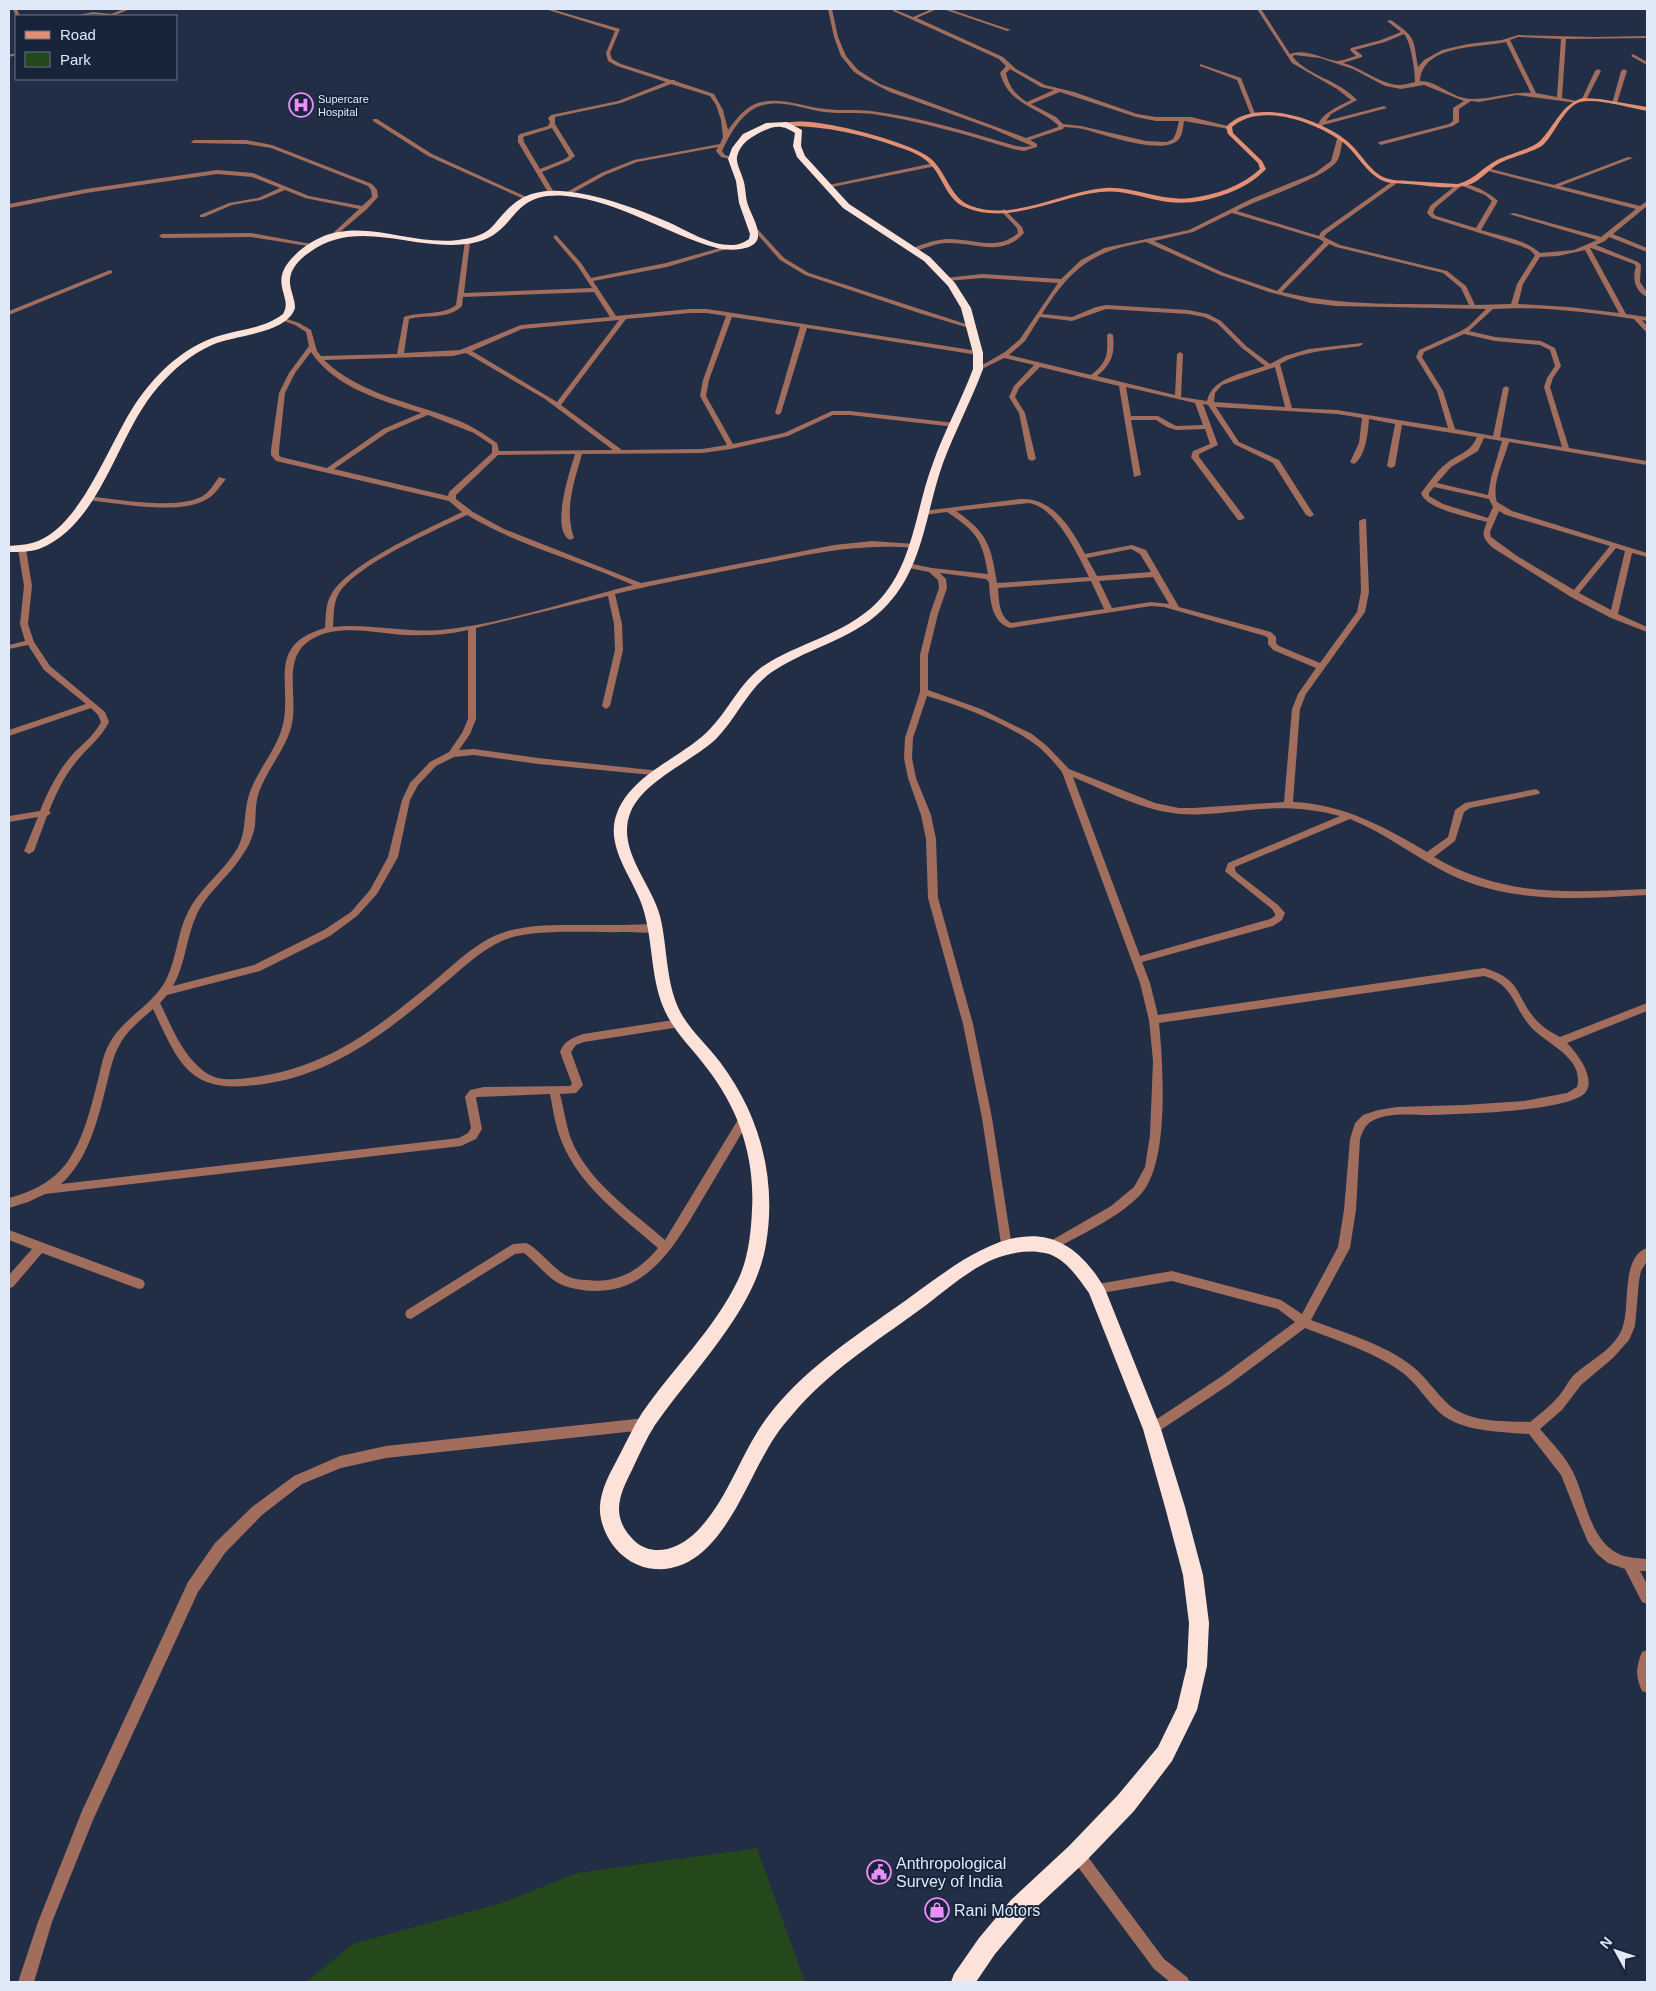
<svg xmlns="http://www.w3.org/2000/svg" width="1656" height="1991" viewBox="0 0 1656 1991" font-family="Arial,sans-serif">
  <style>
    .green { fill: #25471c }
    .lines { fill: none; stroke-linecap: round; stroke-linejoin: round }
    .street { fill: #a16d5c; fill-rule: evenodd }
    .secondary { fill: #e28f74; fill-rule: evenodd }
    .highway { fill: #fde2d9; fill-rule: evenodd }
    .labels { text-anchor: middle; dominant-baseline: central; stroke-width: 4; stroke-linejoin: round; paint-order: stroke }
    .far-poi-label { font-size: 11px; fill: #dfe9f7; stroke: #17243a; text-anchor: start }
    .near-poi-label { font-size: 16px; fill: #dfe9f7; stroke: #17243a; text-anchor: start }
  </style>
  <rect width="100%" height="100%" fill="#212e45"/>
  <path class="green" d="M757 1848 805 1982H306L353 1944 505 1902 577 1873Z"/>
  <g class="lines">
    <g class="street">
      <path d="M13 9H17L20 16 16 17Z"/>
      <path d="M124 9H130L113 16 93 14 74 16 93 12 111 14Z"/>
      <path d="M545 9H551L620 29 610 53 612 59 621 64 671 80H675V81L714 94 723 110 728 130C735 121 743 109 755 104 778 95 802 107 826 109 841 111 856 109 871 111 920 117 968 132 1016 146L1024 147 1032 146 993 129 890 92 865 79 854 72 841 56 834 37 828 9H832L838 37 846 56 858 70 880 84 1026 138 1058 127V125C1036 106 1009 105 1000 73L1006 66 999 59 893 11V9L913 17 932 9H937L917 18 1003 57 1016 69 1045 85 1074 92 1137 114 1156 117H1191L1232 127 1229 129 1184 121C1183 127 1183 134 1179 139 1164 157 1103 134 1083 129 1077 128 1070 127 1064 127L1063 129 1030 140 1037 144V147L1024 151 1013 149C967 135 921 121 873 114 857 112 840 114 824 112 803 109 781 99 760 106 742 112 730 134 722 151L725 155 734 158V160L721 157 716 151 718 147 637 162 605 175 569 195H565V193L601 173 634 160 720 144 723 137 721 120 716 105 710 96 671 84 621 103 555 117V124L575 156 569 161 542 172 555 194 552 196 549 194 518 142V136L520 134 548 126 550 122 548 118 551 115 618 101 666 82 617 66 608 61 606 53 615 31ZM1010 69 1041 87 1054 90 1027 102C1015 94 1009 87 1006 73ZM1060 92 1136 117 1156 121H1179L1176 133 1173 139 1167 142 1146 141 1081 126 1063 124 1056 117 1031 104ZM552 128 569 156 565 159 540 169 524 142 523 137Z"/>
      <path d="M943 9H949L1011 30 1007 31Z"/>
      <path d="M1257 9H1261L1290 54C1306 48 1322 59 1337 61 1343 61 1351 57 1356 56L1350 50 1351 48 1381 40 1401 32 1387 21 1391 20C1416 38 1413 37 1418 67L1424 60 1442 50 1468 44 1502 40 1518 35 1595 37 1647 36V38L1566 39 1562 98 1577 101V103L1517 95 1479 102 1471 101 1459 109V122L1453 126 1381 145 1378 143 1379 142 1449 124 1453 121V108L1464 101 1424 85 1401 89 1385 86 1353 69 1320 58 1294 55 1293 57C1308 76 1339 80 1357 100L1331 114 1326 121 1384 106 1387 108 1323 125 1321 128H1317C1320 114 1337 107 1351 100L1337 89 1292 63ZM1404 34C1411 42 1415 71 1415 82 1409 83 1404 85 1399 85 1380 84 1362 68 1343 63L1362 57V55L1355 50 1385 42ZM1518 37 1561 39 1557 97 1536 93 1510 40ZM1506 42 1531 93C1508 91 1486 102 1464 98 1449 95 1436 81 1420 81 1423 44 1479 48 1506 42Z"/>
      <path d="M16 53V55L9 57V55Z"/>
      <path d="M1633 54 1647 62V65L1631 56Z"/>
      <path d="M1200 64 1241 78 1256 116 1251 115 1237 80 1200 66Z"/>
      <path d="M1598 69 1601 71 1586 100 1581 101 1595 71Z"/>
      <path d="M1624 69 1627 71 1617 103 1612 104 1621 71Z"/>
      <path d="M373 119H377L432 154 531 199 526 200 428 156 373 121Z"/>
      <path d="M1340 137 1343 139C1341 146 1341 155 1337 161 1326 178 1258 199 1237 211L1319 236 1321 232 1393 181H1397V183L1326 234 1324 237 1340 245 1447 271 1466 286 1475 305 1511 304 1517 284 1535 255 1530 250 1521 246 1432 218 1427 213 1430 206 1456 185H1460V187L1435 208 1433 213 1436 216 1476 228 1492 201 1485 195 1460 185C1469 181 1491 194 1498 201L1481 230C1499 236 1525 239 1540 253L1574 250 1597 240 1509 214 1514 213 1601 237 1636 209 1484 170 1487 168 1554 185 1628 157 1633 158 1560 186 1640 206 1647 201V206L1613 234 1647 248V252L1609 237 1605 241 1596 245 1638 262 1641 265 1640 282 1647 292V297C1635 291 1632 279 1636 266L1634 264 1591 248H1590L1626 314 1647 317V321L1642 320 1647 326V332L1645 331 1634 319C1587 312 1540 306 1493 309L1469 331 1495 337 1541 341 1555 348 1561 366 1553 378 1550 387 1569 448 1647 461V465L1509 442C1504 460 1491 484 1497 502L1512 511 1647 553V557L1632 553 1618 614 1647 627V632L1611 618 1571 597 1493 548C1483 539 1481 535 1487 522 1472 518 1425 509 1421 493 1429 483 1437 470 1447 463 1461 452 1469 454 1477 437L1402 425 1395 466 1391 468 1387 466 1395 424 1369 419C1368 432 1366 457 1354 464L1350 462 1359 443 1362 418 1337 414 1216 407 1239 442 1279 460 1314 515 1310 517 1306 515 1273 463 1234 444 1208 405 1203 404 1218 445 1199 454V457L1245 518 1241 520H1238L1191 457 1193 451 1210 444 1205 429 1176 430 1167 427 1156 420H1131L1141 475 1134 477 1119 386 1040 367 1019 388 1015 397 1025 413 1036 459 1032 461 1028 459 1019 413 1009 397 1014 386 1034 365 1004 358 980 370 975 369 1005 352 1020 339 1058 283 982 278 947 281 944 279 945 278 982 274 1061 279 1081 260 1104 248 1189 230 1251 199 1315 173 1331 161 1337 139ZM1232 213 1319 239 1324 242 1277 291 1224 273 1154 241 1193 232ZM1146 242 1220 275 1269 292 1311 303 1336 306 1486 309 1469 326 1461 331 1419 350 1416 357 1437 391 1448 428 1337 410 1292 408 1280 364C1304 350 1334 350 1360 346L1363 344 1362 343 1309 349 1285 356 1270 364 1246 346 1221 321 1208 314 1188 310 1106 305 1096 307 1072 317 1042 314C1071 268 1092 251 1146 242ZM1329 244 1336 247 1443 273 1461 288 1469 305C1407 303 1343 307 1282 292ZM1585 250 1619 313 1569 307 1518 304 1523 284 1540 257 1558 256ZM1106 309 1188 314 1204 317 1217 323 1242 348 1265 366C1245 373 1212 377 1207 401L1181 397 1183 354 1180 352 1177 354 1175 395 1097 376C1112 364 1115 354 1113 335L1110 333 1107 335C1108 356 1107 362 1091 375L1009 355 1025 341 1040 317 1072 321ZM1464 334 1495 341 1540 345 1550 350 1555 366 1547 378 1544 387 1562 447 1500 437 1509 388 1506 386 1503 388 1493 436 1455 429 1443 391 1422 357 1424 352ZM1275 367 1285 407 1214 402 1215 393 1222 385ZM1126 387 1195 403 1203 425 1176 426 1158 416H1131ZM1484 438 1502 441 1491 478 1488 495 1437 483 1451 467 1478 451ZM1434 487 1489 499 1493 507 1488 518 1443 504 1429 496V493ZM1499 511 1506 515 1610 546 1574 590 1517 556 1491 537 1490 532ZM1616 548 1625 551 1611 610 1579 593Z"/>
      <path d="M194 140H246L272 145 372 184 377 190 378 197 367 209 333 238 330 236 331 235 359 209 305 198 285 190 261 200 232 205 204 217H200V215L229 203 258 198 280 188 252 177 217 174 86 193 9 208V204L86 189 217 170 253 173 309 196 362 206 372 197 371 190 368 186 271 148 246 144 192 143 191 142Z"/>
      <path d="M934 163 936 164V166L827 188 824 186Z"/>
      <path d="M1004 209 1022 227 1024 233C1002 258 975 242 947 243 935 243 924 249 913 252L910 250C919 244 936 240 947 239 972 238 997 252 1018 233L1017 228 1001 211Z"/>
      <path d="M752 223 784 258 809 273 975 327 972 329 919 313 805 275 780 260 750 226 749 225Z"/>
      <path d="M251 233 317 245 314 247 251 237 162 238 159 236 162 234Z"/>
      <path d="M556 235 581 263 591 278 666 263 727 246 730 248 667 267 593 281 616 316 690 309H707L978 351 981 353 978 355 807 328 781 413 778 415 775 413 800 327 732 317 709 380 706 396 733 444 784 433 832 411H850L955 423 958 425 955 427 850 415H833L788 436 731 449 702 453 582 454C574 483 564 509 574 538L570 540C550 530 570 471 575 454L498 455 456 495V499L473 512 504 529 641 583 834 545 872 541 915 544 919 546 915 548C854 543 808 555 750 566 705 575 660 583 615 594L622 624 623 650 610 706 606 709 602 706 615 650 614 624 608 596 476 628V719L470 734 459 750 474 749 538 758 660 771 663 772 664 774 663 776 538 764 474 755 454 757 436 766 418 785 410 800 398 857 377 894 357 916 330 936 260 971 167 995 160 1003C172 1027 183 1058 208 1074 221 1082 241 1079 256 1077 330 1066 377 1028 433 982 451 967 469 949 490 938 520 923 555 925 587 925 610 925 632 925 655 924L658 925 660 928 658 931C648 934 635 932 625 932 591 933 534 928 504 940 480 950 461 970 440 987 388 1031 334 1074 264 1084 191 1095 181 1069 153 1009 141 1020 126 1031 119 1046 113 1056 111 1068 108 1079 99 1115 90 1158 61 1184L459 1138 468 1133 471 1128 465 1097 470 1090 484 1087 570 1086 572 1084 560 1052C564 1041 572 1038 583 1034L680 1019 684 1020 685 1023 684 1026 680 1027 584 1042 576 1045 571 1052 583 1085 576 1093 560 1094C564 1109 566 1125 571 1139 588 1182 632 1211 665 1240L742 1113 746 1112 750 1113 751 1116 750 1119C735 1144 720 1170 705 1195 679 1238 653 1291 596 1291 585 1291 573 1289 562 1285 547 1278 537 1263 524 1253L515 1254 411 1319 407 1318 405 1314 407 1310 513 1244 526 1243 530 1245C543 1254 552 1267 565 1275 572 1279 580 1280 588 1280 617 1284 640 1270 658 1248 622 1217 579 1186 561 1140 555 1125 553 1109 550 1094L477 1097 476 1098 482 1129 476 1139 461 1146 45 1194 28 1202 9 1208V1198C32 1192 54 1181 68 1161 84 1138 91 1107 98 1080 101 1068 103 1055 109 1044 123 1018 153 1005 166 980 177 958 177 933 188 912 200 888 223 872 237 849 247 832 243 813 249 795 256 773 272 755 280 734 297 690 261 646 325 628 326 617 325 605 331 595 347 564 430 528 462 512L449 501 276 461 271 455V450L279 393 289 373 309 346 306 332 295 325 278 319 281 317 299 323 311 330 317 351 321 356 397 354 404 317C420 311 442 316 456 305L465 241 470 242 464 293 592 288 577 265 553 237ZM594 292 610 317 521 325 460 350 404 353 409 319C427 314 448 320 462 306L463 297ZM690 313H707L726 316 703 380 700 396 727 445 702 449 622 450 561 405 626 319ZM619 320 557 402 472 351 522 329ZM311 352C335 388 383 401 421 413L383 429 327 468 281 457 279 455V450L285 393 295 373ZM466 353 545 399 613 450 499 451 497 443C484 434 472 426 457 420 411 402 361 395 324 360L453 356ZM428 415 474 433 492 445V453L449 492 448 496 334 469 388 432ZM467 515C519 546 578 560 633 585 571 600 504 624 440 630 404 633 369 623 333 627 334 616 333 603 339 593 359 563 434 531 467 515ZM468 630V719L462 733 449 752 430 762 410 783 402 800 388 857 370 890 351 912 324 930 254 965 173 986C186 963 186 937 197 914 208 891 230 876 243 854 249 846 253 836 255 826 256 815 255 803 259 792 267 770 284 751 291 728 300 697 279 656 314 638 339 624 376 633 404 635 425 636 447 635 468 630Z"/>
      <path d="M110 270 112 271V273L9 315V311Z"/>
      <path d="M219 477 226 479C220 486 215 495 207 499 181 516 118 503 87 500L83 498 87 496C116 499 174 510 201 497 209 493 214 484 219 477Z"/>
      <path d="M1021 499C1053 497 1072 530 1085 554L1132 545 1146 550 1179 607 1271 632 1276 637V643L1279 646 1320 663 1357 612 1361 592 1359 521 1363 519H1366L1369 592 1365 612 1306 694 1300 709 1293 802C1343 804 1385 827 1427 852L1448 837 1455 810 1465 803 1536 789 1540 792 1539 794 1470 808 1464 812 1455 841 1434 857C1505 898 1569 892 1647 889V895C1581 899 1511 904 1449 874 1415 857 1385 833 1350 819L1235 867V870L1237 873 1278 905 1285 913 1282 920 1273 926 1142 962 1150 983 1158 1015 1484 968C1524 980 1514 996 1537 1021 1544 1028 1552 1033 1560 1037L1647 1003V1011L1567 1043C1577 1053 1597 1079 1585 1093 1567 1112 1457 1114 1428 1115 1411 1115 1388 1112 1372 1121 1365 1125 1363 1131 1360 1139L1356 1210 1350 1248 1311 1320C1345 1333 1384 1344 1412 1366 1426 1377 1436 1393 1449 1405 1470 1423 1504 1421 1530 1422 1540 1414 1550 1406 1559 1396 1564 1390 1567 1383 1572 1377 1588 1361 1613 1351 1622 1329 1631 1308 1620 1257 1647 1248V1261L1641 1271 1639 1281 1635 1326 1629 1340 1613 1358 1581 1385 1562 1410 1540 1429C1552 1443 1565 1456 1573 1472 1586 1498 1589 1538 1617 1553 1626 1558 1637 1558 1647 1559V1571H1640L1647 1584V1604L1642 1602 1625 1569 1608 1563 1597 1554 1588 1542 1582 1528 1561 1475 1529 1434C1501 1432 1462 1432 1440 1413 1427 1401 1417 1384 1403 1373 1375 1352 1338 1341 1305 1328L1230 1384 1156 1433 1152 1435 1148 1433 1146 1429 1148 1425 1222 1376 1295 1322 1278 1309 1172 1281 1096 1294 1092 1293 1090 1289 1092 1285 1172 1271 1281 1300 1302 1314 1338 1247 1344 1210 1350 1139 1355 1123 1363 1115 1378 1110 1397 1107 1464 1105 1524 1101 1567 1093 1577 1087C1585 1057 1544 1043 1530 1026 1513 1006 1513 984 1484 976L1159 1023C1163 1064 1170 1162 1141 1194 1120 1217 1082 1234 1055 1249L1051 1251 1047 1249 1045 1246 1047 1243 1111 1206 1134 1187 1145 1167 1150 1135 1153 1061 1149 1020 1140 983 1062 772C1053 761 1044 750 1032 742 1005 723 959 705 927 696L913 738 912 758 916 778 931 815 936 839 938 898 973 1024 992 1118 1012 1247 1010 1250 1006 1252 1002 1250 982 1118 963 1024 928 898 926 839 921 815 908 778 904 758 905 738 920 692V655L930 614 939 588 938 580 929 572 904 567 903 565 907 563 932 568 988 574C982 539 977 532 947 512L923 515 919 513 923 511ZM1029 503C1056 507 1078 555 1089 577L997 583C991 546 988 533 956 511ZM1131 549 1140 554 1151 572 1097 576 1087 558ZM940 573 986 579 989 582C990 599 991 622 1010 628L1151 606 1164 607 1265 636 1268 638V644L1273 650 1316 668 1298 694 1292 709 1284 802 1193 808H1179L1155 803 1069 769 1047 746 1032 734 981 709 928 690V655L938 614 947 588 946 579ZM1153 577 1169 604 1151 602 1112 608 1099 581ZM1091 581 1104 609 1011 623C999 616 999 601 998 588ZM1073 777C1107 791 1143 811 1181 814 1207 816 1234 811 1261 809 1288 807 1314 809 1340 816L1228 863 1225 871 1227 873 1272 909 1275 914V916L1270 919 1140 956Z"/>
      <path d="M19 547H22L26 549 32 586 28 624 34 642 50 666 105 712 109 722C101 738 87 748 76 762 64 776 56 794 49 811L51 813 47 816 34 851 29 854 24 851 38 817 9 822V816L40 811C48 791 58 771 72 755 82 744 94 736 101 722L98 715 91 708 9 736V730L86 704 44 670 28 645 9 649V645L25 641 20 624 24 586 18 549Z"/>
      <path d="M9 1230 143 1280 145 1284 143 1288 139 1289 42 1253 13 1287 9 1288V1275L32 1249 9 1240Z"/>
      <path d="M645 1418 649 1420 651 1424 649 1428 645 1430 386 1458 341 1468 302 1484 262 1515 225 1553 198 1592 93 1820 52 1922 34 1982H18L38 1922 82 1811 188 1582 215 1543 252 1507 294 1476 340 1456 386 1446Z"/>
      <path d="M1647 1650V1693L1642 1691C1635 1676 1636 1667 1642 1652Z"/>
      <path d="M1077 1847 1082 1849 1164 1959 1187 1977 1190 1982H1170L1154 1969 1072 1859 1070 1854 1072 1849Z"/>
    </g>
    <path class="secondary" d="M1583 98 1600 99 1647 107V111C1629 108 1598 98 1580 102 1564 107 1555 134 1543 145 1536 151 1512 157 1502 162 1490 167 1482 180 1471 184 1455 191 1425 185 1407 184 1399 183 1389 184 1381 180 1366 172 1357 154 1344 143 1318 123 1260 101 1232 127L1233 133 1262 161 1266 169C1244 193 1199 206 1168 202 1145 199 1124 189 1100 192 1057 197 1010 225 967 208 947 201 944 179 931 165 922 155 910 151 898 147 862 134 826 126 787 126L784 124C805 113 911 142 930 158 946 171 950 198 971 206 1013 222 1063 191 1105 188 1134 186 1162 202 1191 198 1216 195 1242 186 1260 169L1258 163 1228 134 1226 127C1254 96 1320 119 1347 141 1361 152 1371 175 1389 179 1395 181 1402 180 1408 181 1425 182 1441 183 1458 184 1474 180 1483 167 1497 160 1508 155 1533 148 1540 141 1555 126 1561 104 1583 98Z"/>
    <path class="highway" d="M787 122 802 130 801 146 805 156 849 204 930 257 955 283 971 308 983 353V369C971 401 955 431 943 463 926 510 924 565 888 604 858 638 812 646 775 670 748 687 738 717 716 739 691 762 645 780 631 811 615 848 651 882 660 916 668 948 665 985 682 1015 692 1032 708 1046 720 1062 760 1115 777 1179 766 1244 761 1275 746 1302 729 1327 706 1361 678 1392 655 1425 646 1439 639 1455 632 1470 626 1482 619 1495 619 1509 619 1519 623 1528 630 1536 634 1541 640 1546 646 1548 663 1554 680 1546 693 1535 728 1503 740 1452 769 1415 802 1372 848 1341 892 1310 960 1263 1044 1182 1105 1289L1161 1429 1185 1507 1203 1575 1209 1623 1207 1666 1197 1710 1172 1761 1134 1811 1085 1862 1027 1916 995 1954 976 1982H951L954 1974 979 1938 1011 1900 1069 1846 1118 1795 1158 1747 1177 1708 1187 1666 1189 1623 1183 1575 1165 1507 1143 1429 1089 1293C1078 1278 1065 1257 1045 1253 1029 1249 1009 1253 994 1259 966 1271 943 1293 918 1311 874 1343 827 1373 792 1415 780 1428 771 1442 763 1457 740 1498 713 1573 655 1569 638 1568 622 1558 612 1544 605 1534 599 1519 600 1506 601 1489 610 1473 618 1458 626 1443 633 1427 642 1413 673 1368 714 1330 738 1280 748 1259 751 1234 752 1210 755 1157 739 1109 706 1067 692 1048 674 1032 664 1009 649 974 654 935 640 900 629 873 605 844 617 813 632 774 679 759 707 732 730 710 740 680 768 663 806 640 852 632 882 597 914 560 916 507 933 463 944 432 961 401 973 369V353L961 308 948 286 924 261 843 208 797 157 793 146 795 133C783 125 776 125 763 131 751 137 740 143 737 157 736 163 741 172 743 179 746 187 745 197 748 205 751 214 758 225 758 234 760 252 727 251 717 248 666 234 620 201 566 196 509 191 518 232 477 242 421 256 361 215 310 252 302 257 294 265 291 274 287 286 295 296 295 308 287 334 234 335 212 345 191 354 173 370 158 387 116 435 102 524 39 549 30 552 18 552 9 552V546C16 545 25 545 32 543 84 529 111 433 143 393 163 367 189 344 222 335 243 329 265 328 283 314 294 296 266 283 295 255 346 206 402 247 458 240 498 235 490 222 516 202 533 189 557 189 578 193 609 198 639 210 668 222 688 231 709 245 731 245 738 245 743 243 749 239L750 234 739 203 736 181 728 159 732 148 743 134 766 123Z"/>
  </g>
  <defs>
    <g id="hospital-ring" transform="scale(1.25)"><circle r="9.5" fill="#17243a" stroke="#eb8dfc" stroke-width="1.5"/><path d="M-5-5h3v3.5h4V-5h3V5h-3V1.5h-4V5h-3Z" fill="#eb8dfc"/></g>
    <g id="civic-ring" transform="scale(1.25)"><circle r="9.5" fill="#17243a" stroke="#eb8dfc" stroke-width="1.5"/><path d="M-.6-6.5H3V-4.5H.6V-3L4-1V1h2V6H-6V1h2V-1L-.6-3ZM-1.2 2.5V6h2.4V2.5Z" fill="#eb8dfc"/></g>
    <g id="shop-ring" transform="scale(1.25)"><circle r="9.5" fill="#17243a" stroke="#eb8dfc" stroke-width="1.5"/><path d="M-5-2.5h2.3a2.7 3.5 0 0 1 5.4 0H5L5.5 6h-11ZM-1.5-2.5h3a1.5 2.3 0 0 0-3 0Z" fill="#eb8dfc"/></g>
  </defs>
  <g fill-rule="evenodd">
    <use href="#hospital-ring" x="301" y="105"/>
    <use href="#civic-ring" x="879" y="1872"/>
    <use href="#shop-ring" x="937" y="1910"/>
  </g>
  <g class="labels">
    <g class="far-poi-label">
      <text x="318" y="99">Supercare<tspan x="318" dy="13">Hospital</tspan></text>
    </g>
    <g class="near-poi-label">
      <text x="896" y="1863">Anthropological<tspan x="896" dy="18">Survey of India</tspan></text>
      <text x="954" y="1910">Rani Motors</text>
    </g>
  </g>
  <rect width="1656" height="1991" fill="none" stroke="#dfe9f7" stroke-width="20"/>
  <rect x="15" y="15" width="162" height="65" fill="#17243a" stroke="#677386"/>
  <rect x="25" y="31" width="25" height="8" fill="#e28f74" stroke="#677386"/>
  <text x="60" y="40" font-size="15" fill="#dfe9f7">Road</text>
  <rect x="25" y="52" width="25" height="15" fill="#25471c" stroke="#677386"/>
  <text x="60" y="65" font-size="15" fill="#dfe9f7">Park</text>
  <g transform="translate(1616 1951) rotate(310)" stroke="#17243a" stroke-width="4" paint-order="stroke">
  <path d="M0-4L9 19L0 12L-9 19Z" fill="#dfe9f7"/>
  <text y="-8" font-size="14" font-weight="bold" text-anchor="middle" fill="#dfe9f7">N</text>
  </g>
</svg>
